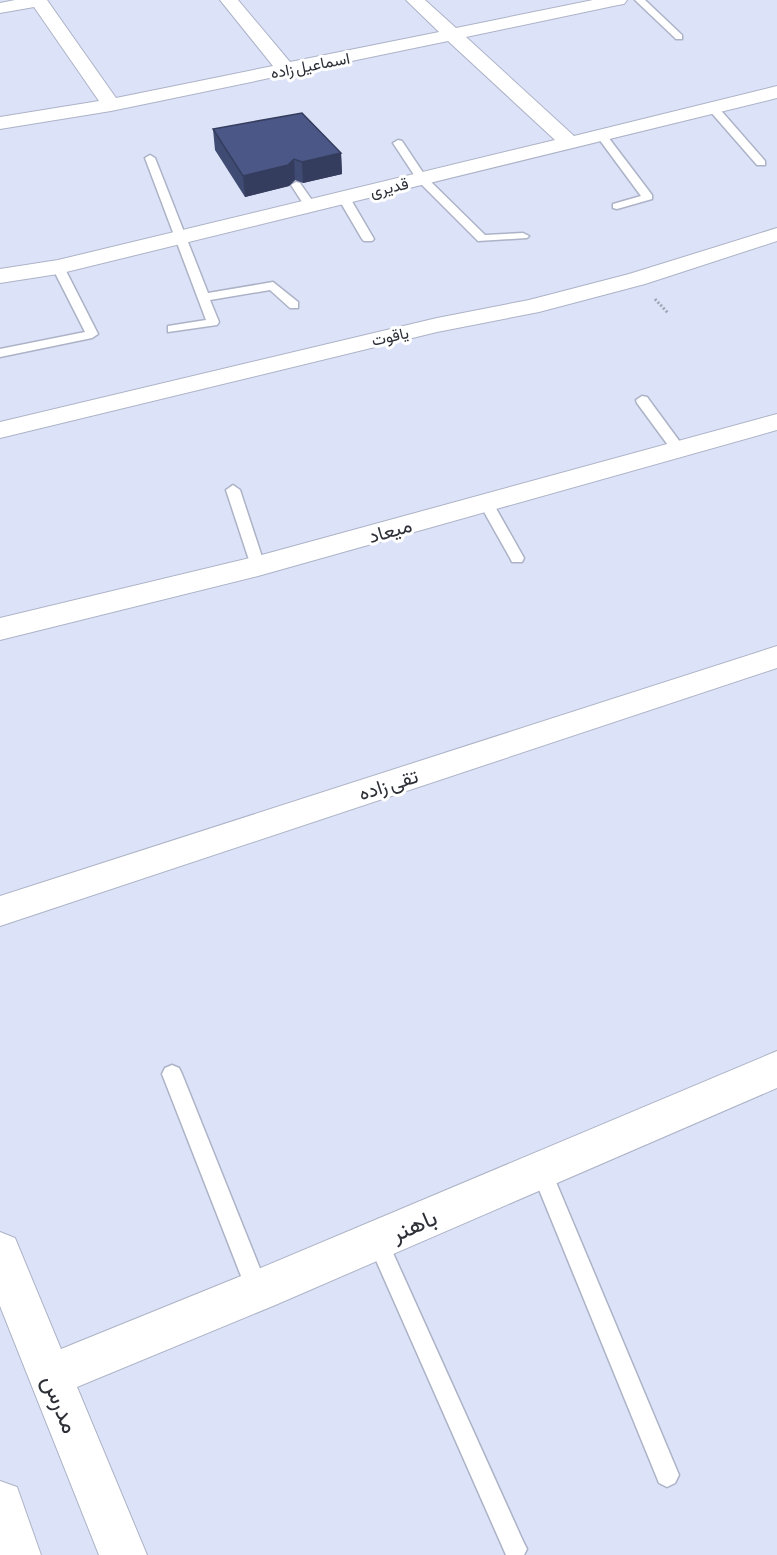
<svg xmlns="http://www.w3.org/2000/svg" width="777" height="1555" viewBox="0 0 777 1555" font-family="'Asap Condensed',Vazirmatn,sans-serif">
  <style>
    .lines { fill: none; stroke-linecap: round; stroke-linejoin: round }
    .service-casing { stroke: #adb3c7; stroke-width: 3 }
    .minor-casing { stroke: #adb3c7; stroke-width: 2 }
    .tertiary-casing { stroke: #adb3c7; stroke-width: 2 }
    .path { stroke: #9fa3b4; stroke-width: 3; stroke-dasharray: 2 2; stroke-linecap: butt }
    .service { fill: #fff; fill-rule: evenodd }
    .minor { fill: #fff; fill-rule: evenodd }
    .tertiary { fill: #fff; fill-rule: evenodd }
    .wall { fill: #404b73 }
    .shaded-wall { fill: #343d5e }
    .building { fill: #4b5786; stroke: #343d5e; stroke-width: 1.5 }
    .labels { text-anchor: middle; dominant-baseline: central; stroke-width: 6; stroke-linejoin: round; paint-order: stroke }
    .far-street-label { font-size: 16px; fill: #2d2f37; stroke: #fff }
    .street-label { font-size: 20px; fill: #2d2f37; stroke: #fff }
    .near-street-label { font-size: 24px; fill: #2d2f37; stroke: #fff }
  </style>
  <rect width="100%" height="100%" fill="#dce2f7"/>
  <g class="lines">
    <g class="service-casing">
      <g id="service">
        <path d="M635 0H645L682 35V39H676Z"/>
        <path d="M709 106H717L765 161V165H757L709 110Z"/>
        <path d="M601 132 605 133 652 195V199L617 209 613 208V204L641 196 596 135Z"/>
        <path d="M398 140 402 141 426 177 485 235 523 233 529 236 527 238 478 241 418 181 393 143Z"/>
        <path d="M150 155 155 158 208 293 273 282 298 302V308H290L270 290 210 300 219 322 217 325 168 332V326L206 320 145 158Z"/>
        <path d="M296 182 300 183 316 206 314 208 310 209 306 208 291 185Z"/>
        <path d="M344 195 350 198 374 239 372 241H364L362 239 338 198Z"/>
        <path d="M58 264 64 267 98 334 92 338 0 357V349L85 332 52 267Z"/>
        <path d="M642 396 647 397 683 446 685 449 683 452H673L637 403 636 400Z"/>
        <path d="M233 485 240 490 265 566 263 570H253L251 566 226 490Z"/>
        <path d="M486 498 493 503 524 558 522 562H512L510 558 479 503Z"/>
        <path d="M172 1065 179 1068 182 1074 269 1291 266 1299 258 1302 250 1299 162 1074 165 1068Z"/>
        <path d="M541 1160 548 1163 679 1475 675 1483 667 1487 659 1483 531 1170 534 1163Z"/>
        <path d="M377 1230 384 1233 523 1541 527 1549 524 1555H506L367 1240 370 1233Z"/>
      </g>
    </g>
    <g class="minor-casing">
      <g id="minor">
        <path d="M15 0H47L116 98 273 66 220 0H238L290 62 439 32 406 0H425L456 28 593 0H627L624 4 618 5 466 37 574 136 777 86V98L58 274 0 283V269L58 260 555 140 448 41 111 111 0 129V117L99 101 34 7 0 13V3Z"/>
        <path d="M777 228V241L645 284 539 312 437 332 0 438V422L437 318 529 300 629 274Z"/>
        <path d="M777 414V430L258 576 0 640V618L258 556Z"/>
        <path d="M777 646V668L0 926V896Z"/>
      </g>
    </g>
    <g class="tertiary-casing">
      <g id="tertiary">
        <path d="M777 1051V1088L273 1306 77 1387 147 1555H99L0 1306V1232L15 1238 61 1349 251 1272Z"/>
        <path d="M0 1481 17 1487 41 1555H0Z"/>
      </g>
    </g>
    <path class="path" d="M655 299 668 313"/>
    <use href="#service" class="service"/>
    <use href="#minor" class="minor"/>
    <use href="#tertiary" class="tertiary"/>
  </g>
  <path class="wall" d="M213 129 341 153 342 174 303 183 295 180 289 186 245 197 215 150Z"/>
  <g class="shaded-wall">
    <path d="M341 153 342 174 303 183 302 162Z"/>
    <path d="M294 159 295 180 289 186 245 197 243 176Z"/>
  </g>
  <path class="building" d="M302 113 341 153 302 162 294 159 288 165 243 176 213 129Z"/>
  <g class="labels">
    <g class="far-street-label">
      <text transform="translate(310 65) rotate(-11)">اسماعیل زاده</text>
      <text transform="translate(389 187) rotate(-13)">قدیری</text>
      <text transform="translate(390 336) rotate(-13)">یاقوت</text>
    </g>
    <g class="street-label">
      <text transform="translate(390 530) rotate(-16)">میعاد</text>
      <text transform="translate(388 784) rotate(-18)">تقی زاده</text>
    </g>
    <g class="near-street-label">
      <text transform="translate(414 1225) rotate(-23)">باهنر</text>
      <text transform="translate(61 1404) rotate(68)">مدرس</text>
    </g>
  </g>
</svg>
